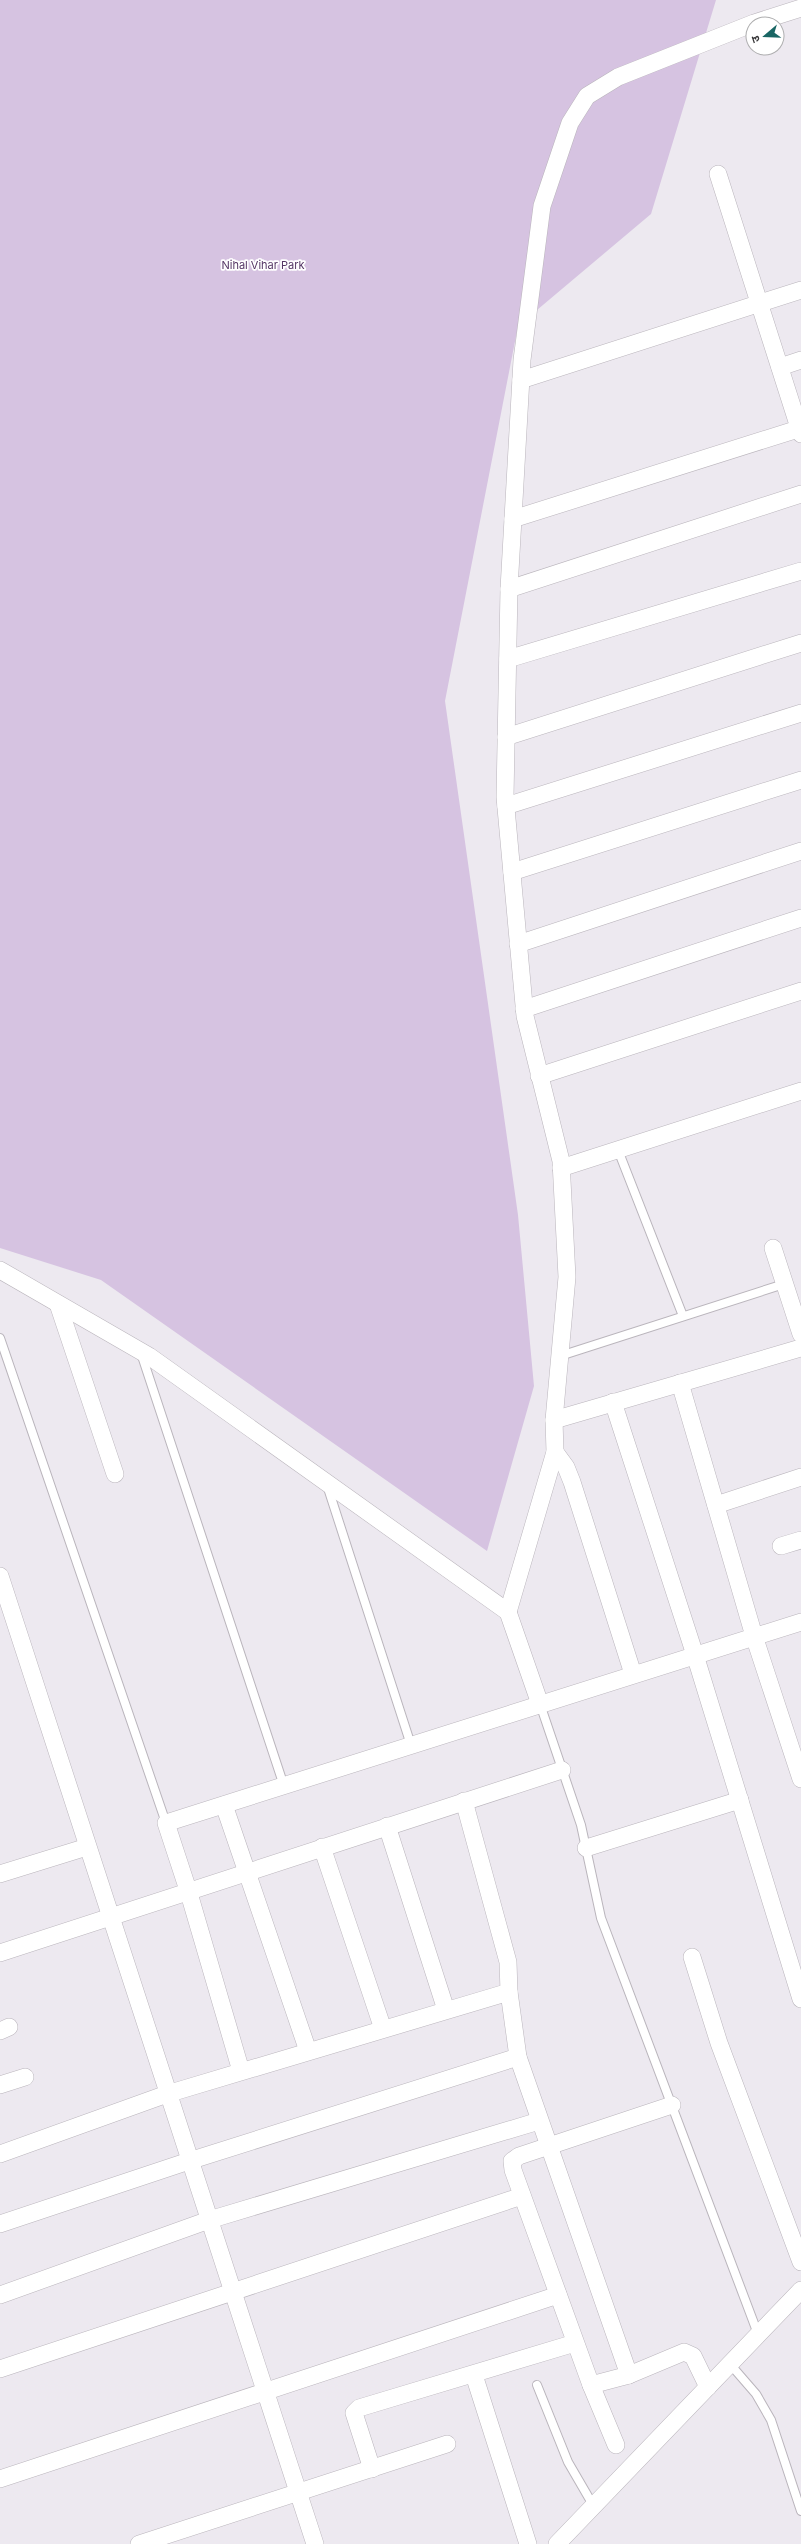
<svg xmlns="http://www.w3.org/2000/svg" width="801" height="2544" viewBox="0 0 801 2544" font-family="Inter,'Noto Sans Devanagari',sans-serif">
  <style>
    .green { fill: #d6c3e1 }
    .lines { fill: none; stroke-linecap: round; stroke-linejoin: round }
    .service-casing { stroke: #bab5bc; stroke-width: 10 }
    .minor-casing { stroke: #bab5bc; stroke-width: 18 }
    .service { stroke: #fff; stroke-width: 8 }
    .minor { stroke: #fff; stroke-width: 17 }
    .labels { text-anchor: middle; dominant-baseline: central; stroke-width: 3.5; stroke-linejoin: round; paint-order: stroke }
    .park-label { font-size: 11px; fill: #553665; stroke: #fff }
  </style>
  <rect width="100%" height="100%" fill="#ede9f0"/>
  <path class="green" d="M0 0H716L651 214 518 326 445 701 518 1215 534 1386 487 1551 101 1280 0 1248Z"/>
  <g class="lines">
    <g class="service-casing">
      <g id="service">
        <path d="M618 1150 683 1316"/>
        <path d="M0 1338 166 1823"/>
        <path d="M141 1353 284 1786"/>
        <path d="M560 1356 784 1284"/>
        <path d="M327 1485 411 1745"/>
        <path d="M540 1704 581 1825 601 1918 758 2334"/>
        <path d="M730 2364 756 2394 771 2420 801 2511"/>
        <path d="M537 2385 568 2462 593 2505"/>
      </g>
    </g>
    <g class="minor-casing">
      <g id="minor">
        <path d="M718 174 801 434"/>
        <path d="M780 367 801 360"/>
        <path d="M521 380 801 290"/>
        <path d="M513 519 801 428"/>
        <path d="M509 589 801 494"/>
        <path d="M508 659 801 571"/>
        <path d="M506 737 801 643"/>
        <path d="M506 806 801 713"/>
        <path d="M512 872 801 780"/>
        <path d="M518 944 801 851"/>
        <path d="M524 1009 801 918"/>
        <path d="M539 1076 801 991"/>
        <path d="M561 1168 801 1091"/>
        <path d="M773 1248 801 1334"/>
        <path d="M0 1270 149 1356 508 1612 540 1704"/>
        <path d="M58 1304 115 1474"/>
        <path d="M680 1383 754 1636 801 1779"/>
        <path d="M613 1402 695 1655 801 1999"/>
        <path d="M554 1420 801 1348"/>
        <path d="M555 1452 566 1467 572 1482 633 1674"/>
        <path d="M716 1505 801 1477"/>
        <path d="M781 1546 801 1540"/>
        <path d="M0 1576 315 2544"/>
        <path d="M508 1612 555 1452 554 1420 567 1277 561 1161 525 1016 505 797 509 589 522 360 542 206 570 123 587 96 618 77 754 23 801 8"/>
        <path d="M224 1805 308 2051"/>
        <path d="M387 1826 446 2010"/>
        <path d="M322 1847 383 2029"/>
        <path d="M586 1848 740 1800"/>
        <path d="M0 1874 87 1847"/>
        <path d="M0 1953 562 1770"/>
        <path d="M692 1957 719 2043 801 2262"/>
        <path d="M509 1992 518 2057 629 2375"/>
        <path d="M0 2031 9 2027"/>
        <path d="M241 2071 188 1890 166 1823 801 1622"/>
        <path d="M0 2085 25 2077"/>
        <path d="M672 2105 519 2156 512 2161 513 2170 591 2385 629 2375 684 2352 693 2356 708 2387"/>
        <path d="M0 2154 167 2094 509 1992 508 1962 464 1801"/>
        <path d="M0 2224 189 2161 518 2057"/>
        <path d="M0 2295 209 2220 539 2121"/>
        <path d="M0 2369 522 2196"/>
        <path d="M474 2375 528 2544"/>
        <path d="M591 2385 616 2445"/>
        <path d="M372 2469 354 2413 359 2408 575 2343"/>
        <path d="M0 2479 558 2295"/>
        <path d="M139 2544 447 2444"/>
        <path d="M557 2544 801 2290"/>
      </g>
    </g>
    <use href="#service" class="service"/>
    <use href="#minor" class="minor"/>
  </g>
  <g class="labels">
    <g class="park-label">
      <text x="263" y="265">Nihal Vihar Park</text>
    </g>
  </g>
  <g transform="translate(765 36) rotate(251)"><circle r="19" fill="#ffffff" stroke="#aeaeaf"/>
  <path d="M0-3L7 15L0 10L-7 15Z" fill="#196664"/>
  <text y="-6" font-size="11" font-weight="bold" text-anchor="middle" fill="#353436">उ</text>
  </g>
</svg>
